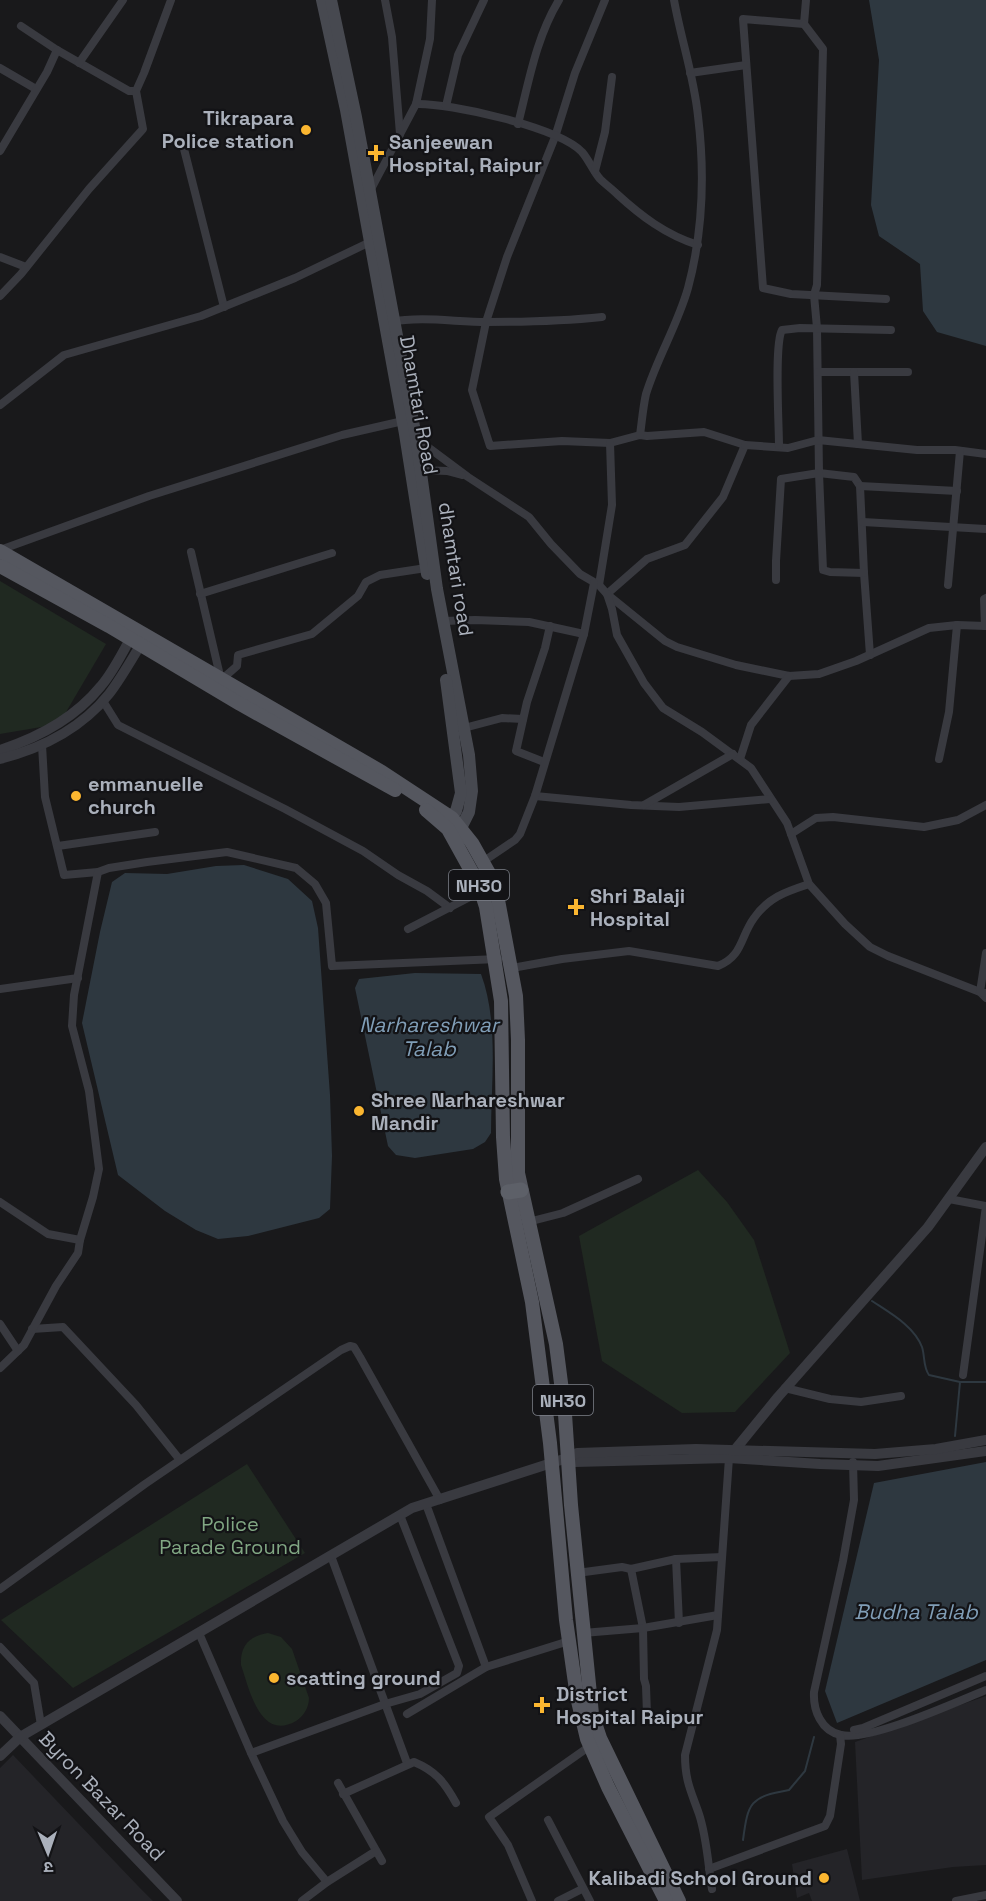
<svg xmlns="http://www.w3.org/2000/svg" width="986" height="1901" viewBox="0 0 986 1901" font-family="'Space Grotesk','Noto Sans Devanagari',sans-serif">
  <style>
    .built { fill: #242428 }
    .green { fill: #202921 }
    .water { fill: #2e3840 }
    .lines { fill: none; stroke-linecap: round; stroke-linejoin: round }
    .stream { stroke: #2e3840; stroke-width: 2 }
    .minor { stroke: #393a40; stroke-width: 8 }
    .tertiary { stroke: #393a40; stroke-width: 10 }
    .secondary { stroke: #474950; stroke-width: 12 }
    .primary { stroke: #55575f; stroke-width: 14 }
    .trunk { stroke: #5d6068; stroke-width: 15 }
    .poi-dot { fill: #fbb630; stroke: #131316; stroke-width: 2 }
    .labels { text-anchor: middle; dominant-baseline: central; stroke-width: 4.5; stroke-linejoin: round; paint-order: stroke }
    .shield { fill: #131316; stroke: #7d818a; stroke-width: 1.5 }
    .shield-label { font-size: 18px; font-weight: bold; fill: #aab0bb }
    .poi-label { font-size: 20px; font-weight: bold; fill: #aab0bb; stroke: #131316; text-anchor: start }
    .street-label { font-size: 20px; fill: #aab0bb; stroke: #131316 }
    .park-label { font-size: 20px; fill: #81a783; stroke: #131316 }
    .water-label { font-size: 21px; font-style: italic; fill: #809eb7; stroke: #131316 }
  </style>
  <rect width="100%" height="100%" fill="#19191b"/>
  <g class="built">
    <path d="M986 1696V1865L953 1867 862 1880 855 1742Z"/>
    <path d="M13 1755 138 1886 153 1901H0V1768Z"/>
    <path d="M847 1849 860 1901H812L809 1893 797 1898 792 1864Z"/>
  </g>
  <g class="green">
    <path d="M0 581 106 644 59 724 0 734Z"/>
    <path d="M698 1170 727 1202 754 1240 790 1353 735 1412 682 1413 602 1361 579 1236Z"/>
    <path d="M247 1464 305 1553 73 1688 1 1620Z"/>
    <path d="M268 1633 281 1637 292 1649 309 1698C309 1707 304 1716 296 1721 260 1742 249 1688 241 1665 240 1645 250 1636 268 1633Z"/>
  </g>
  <g class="water">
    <path d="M869 0H986V346L937 332 923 311 920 264 879 236 871 205 879 60Z"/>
    <path d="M244 865 288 879 312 901 318 928 330 1095 332 1156 330 1209 319 1218 248 1236 218 1239 196 1230 165 1211 118 1175 82 1023 100 932 112 882 125 873 167 874 216 866Z"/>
    <path d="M415 973 481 974C499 1022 491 1082 491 1133L485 1142 473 1149 415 1158 396 1155 388 1146 355 988 359 979Z"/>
    <path d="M986 1462V1660L837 1723 825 1691 874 1483Z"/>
  </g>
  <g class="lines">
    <g class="stream">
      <path d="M872 1301C890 1313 914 1326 922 1347 925 1356 923 1367 929 1375L960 1382H986"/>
      <path d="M955 1436 960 1382"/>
      <path d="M743 1840C748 1802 750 1797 789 1790L805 1771 814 1737"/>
    </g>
    <g class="minor">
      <path d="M385 0 392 37 400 134"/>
      <path d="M605 0 575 73 555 137 507 257 486 322 472 390 490 446 562 441 610 443 640 435 647 436 704 432 745 445 723 497 685 545 647 559 607 594 665 641 677 647 736 665 789 676 819 674 856 661 929 628 957 625 986 626"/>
      <path d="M806 0 804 24 743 19 763 288 791 294 886 299"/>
      <path d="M804 24 823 49 817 285 814 295 817 328 819 473 854 477 860 486 864 573 870 655"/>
      <path d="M21 26 57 50 129 91H136"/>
      <path d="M79 63 123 0"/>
      <path d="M0 68 36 89"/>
      <path d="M690 73 746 65"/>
      <path d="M416 104C450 103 558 127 582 152 589 160 593 171 600 179 605 184 612 189 617 194 641 216 666 235 698 245"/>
      <path d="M446 106 458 55 484 0"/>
      <path d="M518 124C529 81 536 38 559 0"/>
      <path d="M184 149 224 307"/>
      <path d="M0 151 47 72 57 50"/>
      <path d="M595 171 605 132 612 77"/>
      <path d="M369 193 416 104 430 39 432 0"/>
      <path d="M0 257 26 267"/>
      <path d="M0 296 21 274 89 189 143 129 136 91 144 73 171 0"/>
      <path d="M390 322C422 316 455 322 487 322 525 322 564 321 602 317"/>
      <path d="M818 372H908"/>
      <path d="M854 372 858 444"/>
      <path d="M0 405 64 355 201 316 295 278 370 242"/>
      <path d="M640 435C642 421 643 407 646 394 657 358 678 324 688 288 703 232 705 174 698 116 694 77 681 39 674 0"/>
      <path d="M413 436 468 477 529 517 551 544 580 574 599 585 607 594 612 609 617 635 644 683 663 708 702 732 751 768 787 823 809 884 845 924 870 947 888 956 980 992 986 998"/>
      <path d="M745 445 788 448 818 440 917 450H955L986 454"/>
      <path d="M779 446C779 424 774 344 782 330L800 328 891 330"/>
      <path d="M421 470 447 471 462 475"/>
      <path d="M860 486 957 491"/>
      <path d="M863 522 986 529"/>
      <path d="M0 550 149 496 342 435 403 421"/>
      <path d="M191 552 221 680 237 666 238 655 312 634 358 596 366 582 380 575 426 568"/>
      <path d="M776 580V561L781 479 819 473 823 570 830 572 864 573"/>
      <path d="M599 585 612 505 610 443"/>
      <path d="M948 585 960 451"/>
      <path d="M200 594 332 553"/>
      <path d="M443 621 475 620 529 622 584 634"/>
      <path d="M985 626 984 599 986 598"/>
      <path d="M103 701 118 725 285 809 363 851 398 875 427 891 450 908"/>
      <path d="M464 728 502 718 523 719"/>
      <path d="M42 745 45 797 64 875 98 872 109 868 147 862 227 852 296 868 315 884 326 903 332 966 498 959"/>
      <path d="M740 759 751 725 789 676"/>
      <path d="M939 759 949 712 957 625"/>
      <path d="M544 762 516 751 527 702 545 648 550 626"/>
      <path d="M535 796 631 805 679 807 770 799"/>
      <path d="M644 805 733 754"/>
      <path d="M791 834 816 818 833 817 924 827 958 820 986 805"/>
      <path d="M58 846 155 832"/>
      <path d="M481 863 515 840 520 834 535 796 584 634 594 583"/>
      <path d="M408 929 495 884"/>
      <path d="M512 968 562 959 629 951 718 966C743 956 740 937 754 918 769 897 785 892 809 884"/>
      <path d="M0 989 78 978"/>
      <path d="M985 993 980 992 986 953"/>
      <path d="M949 1199 986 1206 963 1375"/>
      <path d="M0 1202 48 1234 80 1240"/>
      <path d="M528 1222 563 1213 638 1179"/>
      <path d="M0 1324 18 1351"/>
      <path d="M32 1329 63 1327 136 1405 180 1460"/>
      <path d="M0 1368 24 1345 56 1286 78 1253 80 1240 93 1197 99 1169 89 1091 72 1026 74 995 98 872"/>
      <path d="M785 1388 830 1399 861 1402 901 1396"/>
      <path d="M853 1462 854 1500 843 1561 814 1692C813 1710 821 1731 841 1735 869 1742 956 1702 986 1690"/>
      <path d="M426 1504 486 1667"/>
      <path d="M331 1556 407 1763"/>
      <path d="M676 1559 679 1623"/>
      <path d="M631 1569 643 1628 644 1679 646 1686 647 1714"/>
      <path d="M577 1573 622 1567 631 1569 676 1559 722 1557"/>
      <path d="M0 1589 145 1484 341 1350 350 1346 354 1347 360 1357 440 1500"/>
      <path d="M199 1633 251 1753 283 1821 302 1852 327 1882"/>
      <path d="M583 1633 643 1628 718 1615"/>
      <path d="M0 1647 34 1683 41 1725"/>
      <path d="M407 1714 486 1667 569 1641"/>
      <path d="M854 1730 863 1728 986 1676"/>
      <path d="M251 1753 385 1704 420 1694 457 1673 459 1666 400 1515"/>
      <path d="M338 1783 382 1861"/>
      <path d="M343 1794 414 1762C436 1771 445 1783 456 1803"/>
      <path d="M548 1820 590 1901"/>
      <path d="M709 1869 825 1826 830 1816 841 1744 840 1735"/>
      <path d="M712 1889C708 1865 707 1838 699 1814 691 1791 685 1781 685 1755L717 1630 729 1458"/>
      <path d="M302 1901 327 1882 376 1851"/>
      <path d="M532 1901 508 1845 489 1817 590 1746"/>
      <path d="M558 1901 582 1889"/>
      <path d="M956 1901 986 1895"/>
    </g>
    <g class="tertiary">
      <path d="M0 750C40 737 75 718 101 686 114 671 123 651 133 634"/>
      <path d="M0 759C43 748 81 729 109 694 122 677 133 657 144 639"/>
      <path d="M734 1451 778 1397 928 1227 986 1147"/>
      <path d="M567 1458 575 1462 729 1458 820 1464 878 1466 986 1451"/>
      <path d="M0 1716 177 1901"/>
      <path d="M0 1756 20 1737 412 1508 567 1458 577 1453 696 1449 875 1454 936 1449 986 1440"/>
    </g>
    <g class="secondary">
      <path d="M322 0 346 110 405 434 427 574"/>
      <path d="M331 0 356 117 416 437 437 589 469 755 472 791 469 812 461 828 456 834"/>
      <path d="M445 824 456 811 461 793 446 680"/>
    </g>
    <g class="primary">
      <path d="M0 551 382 772 452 818 472 843 495 884 516 996 518 1040V1173L556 1344 565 1414 571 1505 592 1714 600 1738 679 1901"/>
      <path d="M0 566 109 626 240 704 395 790"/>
      <path d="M426 810 448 829 479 885 486 907 501 1001 503 1137 506 1179 532 1302 550 1443 566 1620 577 1697 587 1739 608 1787 666 1901"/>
    </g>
    <path class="trunk" d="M508 1192 521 1190"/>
  </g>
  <g class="poi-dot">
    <circle cx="306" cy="130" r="6"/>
    <path d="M373 144h6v6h6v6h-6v6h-6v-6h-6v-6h6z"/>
    <circle cx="76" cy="796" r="6"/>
    <path d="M573 898h6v6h6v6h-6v6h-6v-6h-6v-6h6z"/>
    <circle cx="359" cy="1111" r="6"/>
    <circle cx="274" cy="1678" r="6"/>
    <path d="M539 1696h6v6h6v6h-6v6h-6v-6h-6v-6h6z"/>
    <circle cx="824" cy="1878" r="6"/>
  </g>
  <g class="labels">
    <g class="shield">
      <rect x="449" y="870" width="60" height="30" rx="4.5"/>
      <rect x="533" y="1385" width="60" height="30" rx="4.5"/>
    </g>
    <g class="shield-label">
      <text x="479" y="885">NH30</text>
      <text x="563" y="1400">NH30</text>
    </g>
    <g class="poi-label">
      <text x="294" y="118" text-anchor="end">Tikrapara<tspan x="294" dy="23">Police station</tspan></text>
      <text x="389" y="142">Sanjeewan<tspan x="389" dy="23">Hospital, Raipur</tspan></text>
      <text x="88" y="784">emmanuelle<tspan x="88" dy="23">church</tspan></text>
      <text x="590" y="896">Shri Balaji<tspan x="590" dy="23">Hospital</tspan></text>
      <text x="371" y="1100">Shree Narhareshwar<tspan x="371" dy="23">Mandir</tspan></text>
      <text x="286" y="1678">scatting ground</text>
      <text x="556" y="1694">District<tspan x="556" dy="23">Hospital Raipur</tspan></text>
      <text x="812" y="1878" text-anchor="end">Kalibadi School Ground</text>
    </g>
    <g class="street-label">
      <text transform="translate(419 405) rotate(80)">Dhamtari Road</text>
      <text transform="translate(456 569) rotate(81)">dhamtari road</text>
      <text transform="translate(102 1796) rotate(46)">Byron Bazar Road</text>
    </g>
    <g class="park-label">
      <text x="230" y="1524">Police<tspan x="230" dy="23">Parade Ground</tspan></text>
    </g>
    <g class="water-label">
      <text x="429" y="1024">Narhareshwar<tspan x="429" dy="24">Talab</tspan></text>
      <text x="916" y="1611">Budha Talab</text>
    </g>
  </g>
  <g transform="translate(48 1853) rotate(178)" stroke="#131316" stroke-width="4.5" paint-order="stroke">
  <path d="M0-4.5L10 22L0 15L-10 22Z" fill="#aab0bb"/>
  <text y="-9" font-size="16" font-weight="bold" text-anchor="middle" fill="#aab0bb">उ</text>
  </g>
</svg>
